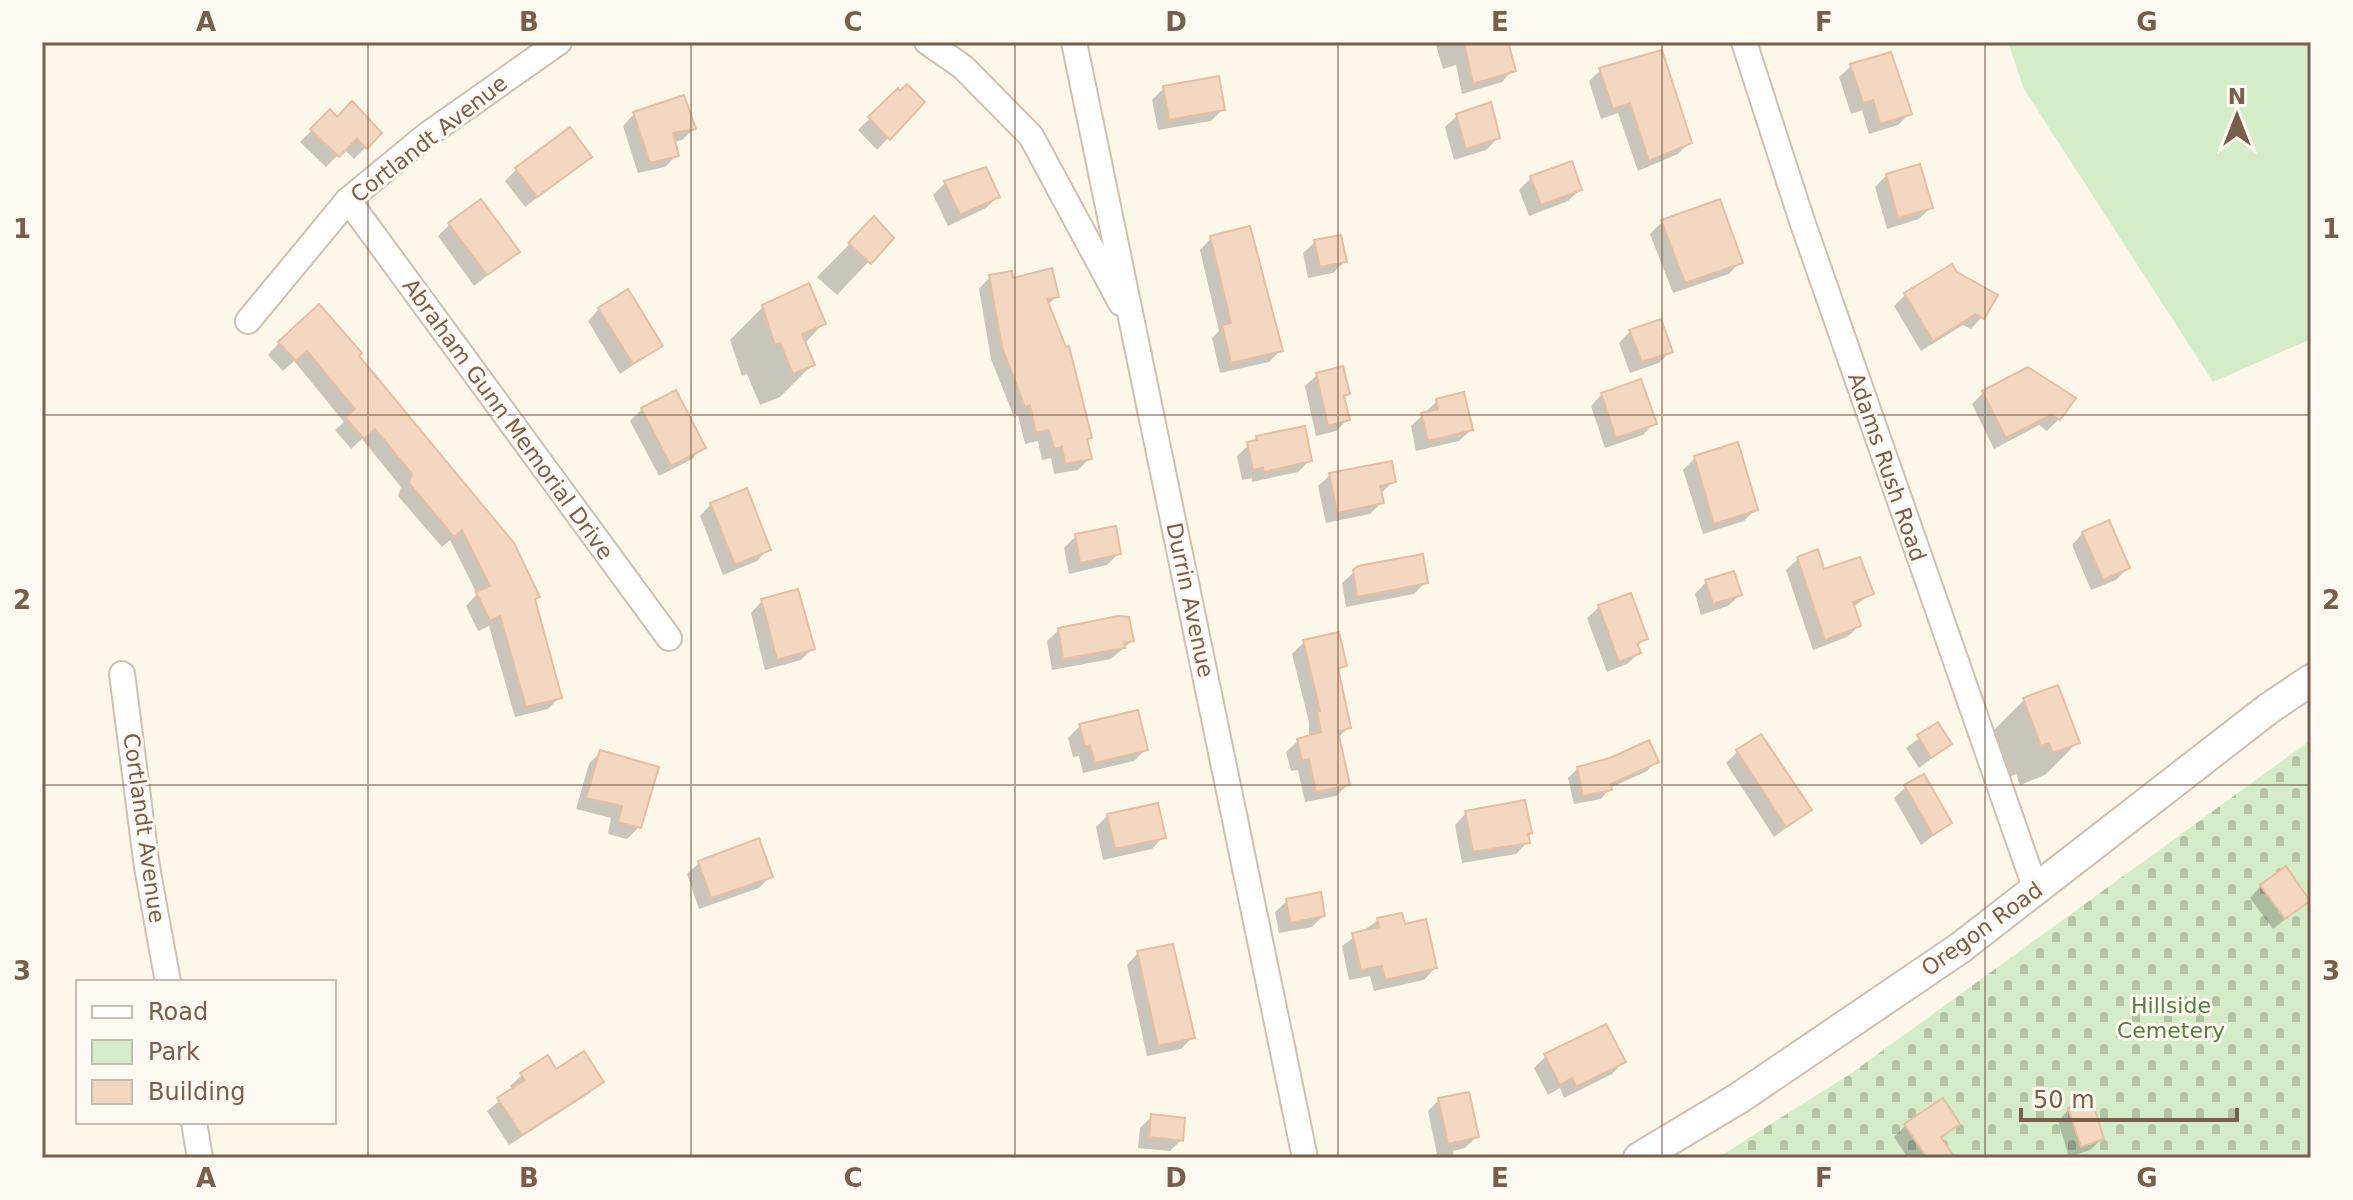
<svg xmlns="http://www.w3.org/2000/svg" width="2353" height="1200" viewBox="0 0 2353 1200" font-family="'DejaVu Sans',sans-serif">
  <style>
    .green { fill: #d5ecc8 }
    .cemetery { fill: url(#cemetery-stones) }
    .shadow { fill: #0003 }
    .building { fill: #f3d7c1; stroke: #e6bea2; stroke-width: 2 }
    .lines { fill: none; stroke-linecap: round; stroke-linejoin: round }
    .minor-casing { stroke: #d0bfaf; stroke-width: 28 }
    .tertiary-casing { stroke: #d0bfaf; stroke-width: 34 }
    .minor { stroke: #fff; stroke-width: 24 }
    .tertiary { stroke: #fff; stroke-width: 30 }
    .grid { fill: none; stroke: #795e4c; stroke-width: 2; stroke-opacity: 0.55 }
    .labels { text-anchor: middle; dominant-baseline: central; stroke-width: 6; stroke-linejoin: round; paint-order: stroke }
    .street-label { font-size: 22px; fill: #795e4c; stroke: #fffaf1 }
    .park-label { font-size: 22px; fill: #537f43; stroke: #fffaf1 }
    .neatline { fill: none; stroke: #795e4c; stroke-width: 3 }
    .grid-label { font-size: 26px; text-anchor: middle; font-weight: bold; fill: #795e4c }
  </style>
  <defs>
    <pattern id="cemetery-stones" width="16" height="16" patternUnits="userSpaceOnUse" patternTransform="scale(2)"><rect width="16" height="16" fill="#d5ecc8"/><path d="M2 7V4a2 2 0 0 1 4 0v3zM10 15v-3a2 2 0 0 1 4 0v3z" fill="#b2c2a5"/></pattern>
  </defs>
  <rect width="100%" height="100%" fill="#fdf7ea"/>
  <path class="green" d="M2008 42H2311V339L2213 382 2024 89Z"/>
  <path class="cemetery" d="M2311 740V1158H1717L1853 1072Z"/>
  <g class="shadow">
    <path d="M1435 42H1505L1513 70 1502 82 1462 94 1456 65 1443 69Z"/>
    <path d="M1851 66 1909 114 1898 125 1869 134 1862 110 1851 114 1839 77Z"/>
    <path d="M1601 70 1690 142 1678 154 1638 171 1618 113 1601 119 1589 81Z"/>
    <path d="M1164 88 1223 109 1211 121 1158 130 1152 100Z"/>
    <path d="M898 91 922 102 877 150 858 130Z"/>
    <path d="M330 112 337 119 380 133 354 159 344 149 326 167 300 142Z"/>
    <path d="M634 114 694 129 682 140 674 142 677 155 665 167 638 173 623 126Z"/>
    <path d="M1457 116 1498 138 1486 150 1454 160 1445 127Z"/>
    <path d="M589 157 525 207 505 181 517 169Z"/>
    <path d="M985 169 998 196 986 208 948 226 933 195 945 183Z"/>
    <path d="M1887 175 1931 207 1919 219 1887 229 1875 187Z"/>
    <path d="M1531 178 1580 190 1568 201 1529 216 1519 190Z"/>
    <path d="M874 219 891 238 837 295 817 277Z"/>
    <path d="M1662 222 1740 262 1729 274 1673 293 1650 234Z"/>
    <path d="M450 224 517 252 474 286 438 236Z"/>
    <path d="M1211 238 1281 350 1269 362 1220 373 1212 338 1219 331 1200 250Z"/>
    <path d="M1315 242 1345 261 1333 273 1308 278 1303 253Z"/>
    <path d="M1956 273 1982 317 1971 329 1963 325 1921 351 1894 306 1905 295Z"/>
    <path d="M990 277 1057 296 1047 306 1065 349 1068 348 1089 424 1090 438 1086 442 1090 458 1078 470 1054 474 1051 458 1042 460 1038 441 1025 444 1018 415 1014 417 991 359 979 289Z"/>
    <path d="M763 307 824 323 804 344 812 365 780 397 760 405 747 374 742 376 730 340Z"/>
    <path d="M599 309 660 346 620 374 588 321Z"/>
    <path d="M1630 331 1671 351 1659 363 1630 373 1619 343Z"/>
    <path d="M279 343 356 356 533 600 560 697 548 709 515 717 489 626 478 631 466 606 477 594 450 540 442 547 398 496 401 487 362 439 351 449 335 430 344 422 294 361 283 371 268 355Z"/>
    <path d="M2028 369 2059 419 2047 431 2039 425 1994 449 1972 404 1984 392Z"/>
    <path d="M1317 375 1347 394 1343 398 1347 420 1336 431 1316 436 1305 386Z"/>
    <path d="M1602 394 1654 423 1643 435 1605 448 1591 406Z"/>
    <path d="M1437 401 1471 430 1459 441 1416 451 1411 426Z"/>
    <path d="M642 409 703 447 692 459 659 476 630 421Z"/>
    <path d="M1257 437 1310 460 1298 472 1252 482V478L1242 480 1237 456Z"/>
    <path d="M1695 458 1756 509 1744 521 1703 534 1683 470Z"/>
    <path d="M1330 475 1394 481 1380 494 1381 503 1370 514 1326 523 1318 486Z"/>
    <path d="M711 504 768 549 757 561 723 575 700 516Z"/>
    <path d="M2083 533 2128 568 2116 580 2091 590 2072 545Z"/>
    <path d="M1076 536 1119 553 1107 565 1069 574 1064 548Z"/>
    <path d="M1798 559 1872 593 1852 608 1859 626 1847 637 1813 650 1786 570Z"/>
    <path d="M1354 572 1426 582 1414 594 1346 607 1342 583Z"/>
    <path d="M1706 582 1740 595 1728 606 1701 615 1695 594Z"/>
    <path d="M762 601 813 648 801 660 765 670 751 613Z"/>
    <path d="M1599 607 1645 638 1637 647 1639 653 1627 664 1607 672 1587 618Z"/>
    <path d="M1059 630 1132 641 1111 659 1052 670 1047 641Z"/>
    <path d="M1304 642 1345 665 1337 673 1348 728 1338 738 1347 785 1336 796 1305 802 1298 770 1291 771 1286 752 1298 741 1309 737V722L1292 654Z"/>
    <path d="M2024 700 2078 742 2045 775 2020 785 2016 774 2008 778 1991 733Z"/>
    <path d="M1937 725 1950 744 1919 768 1906 748Z"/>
    <path d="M1080 726 1146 749 1134 761 1083 773 1079 756 1073 757 1068 738Z"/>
    <path d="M600 752 639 827 627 839 608 834 611 818 576 809 589 764Z"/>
    <path d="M1737 752 1809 810 1774 837 1726 763Z"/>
    <path d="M1656 761 1647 771 1610 788 1601 799 1574 804 1568 778 1578 768Z"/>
    <path d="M1906 787 1950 823 1921 845 1894 798Z"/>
    <path d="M1466 813 1530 832 1528 842 1516 854 1462 863 1455 825Z"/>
    <path d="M1108 815 1163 837 1152 849 1103 860 1096 827Z"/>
    <path d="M699 863 771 876 759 888 699 909 687 874Z"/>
    <path d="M2261 886 2308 901 2273 929 2250 898Z"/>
    <path d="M1287 901 1323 916 1312 927 1279 933 1275 912Z"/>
    <path d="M1378 920 1403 926 1435 968 1424 980 1374 991 1370 976 1349 980 1342 946Z"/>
    <path d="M1138 953 1193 1037 1181 1049 1147 1056 1127 965Z"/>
    <path d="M1546 1056 1623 1062 1612 1074 1564 1098 1560 1088 1548 1095 1534 1068Z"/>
    <path d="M556 1072 601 1081 590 1093 509 1145 487 1111 513 1090 510 1086 522 1075Z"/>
    <path d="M1439 1100 1476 1137 1465 1148 1453 1151 1454 1158H1420L1437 1154 1428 1111Z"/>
    <path d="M2069 1109 2102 1139 2090 1150 2069 1157 2058 1121Z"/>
    <path d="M1152 1116 1181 1140 1170 1151 1138 1148 1140 1128Z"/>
    <path d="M1958 1124 1940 1140 1942 1158H1908L1894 1137 1906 1125Z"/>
  </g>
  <g class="building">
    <path d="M1464 42H1508L1516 71 1473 84Z"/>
    <path d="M1662 50 1692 143 1649 161 1630 103 1613 109 1599 68Z"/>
    <path d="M1891 52 1912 114 1880 124 1873 100 1863 103 1850 64Z"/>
    <path d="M1219 76 1225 110 1169 120 1163 86Z"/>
    <path d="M907 84 925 102 890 140 868 117 898 88 900 91Z"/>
    <path d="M684 95 696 129 673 133 679 156 650 163 633 112Z"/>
    <path d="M352 101 382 133 367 149 357 139 339 157 310 129 330 109 337 117Z"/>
    <path d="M1491 102 1500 138 1466 149 1456 114Z"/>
    <path d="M570 127 592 157 537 197 515 168Z"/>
    <path d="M1572 161 1582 190 1541 205 1530 176Z"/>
    <path d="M1920 164 1933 208 1898 218 1886 174Z"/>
    <path d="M986 167 1000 197 960 215 944 181Z"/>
    <path d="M481 199 520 252 487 275 448 223Z"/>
    <path d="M1720 199 1743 263 1685 283 1661 220Z"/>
    <path d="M874 216 894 238 871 264 848 243Z"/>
    <path d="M1250 226 1283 351 1231 363 1222 325 1231 323 1210 236Z"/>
    <path d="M1341 235 1347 262 1320 267 1314 240Z"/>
    <path d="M1952 264 1957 272 1998 295 1984 319 1976 314 1933 341 1904 293Z"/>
    <path d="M1052 268 1059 297 1047 299 1066 347 1069 346 1092 438 1087 439 1092 459 1065 464 1062 447 1054 449 1049 430 1036 433 1030 405 1025 407 1002 347 989 275 1012 271 1013 278Z"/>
    <path d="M809 283 826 324 802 334 815 365 793 374 780 343 775 345 762 305Z"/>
    <path d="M628 289 663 346 633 364 598 308Z"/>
    <path d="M319 304 362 353 359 356 514 543 540 597 535 599 562 698 526 707 500 616 490 621 476 592 490 586 462 530 454 537 409 483 412 474 375 429 364 439 345 417 355 409 307 351 296 361 278 342Z"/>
    <path d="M1661 319 1673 352 1642 362 1629 330Z"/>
    <path d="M1343 366 1350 394 1344 396 1350 420 1328 426 1316 373Z"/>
    <path d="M2028 367 2076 398 2060 420 2051 415 2006 438 1982 391Z"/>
    <path d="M1641 379 1657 424 1616 438 1601 393Z"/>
    <path d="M676 390 706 448 671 466 641 408Z"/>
    <path d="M1464 392 1473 430 1428 441 1421 413 1438 409 1436 399Z"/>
    <path d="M1305 426 1312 461 1264 472 1263 468 1253 470 1247 442 1257 440 1256 436Z"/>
    <path d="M1738 442 1758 510 1714 524 1694 456Z"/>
    <path d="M1392 461 1396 482 1380 486 1384 503 1337 513 1329 473Z"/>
    <path d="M747 488 771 550 735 565 710 503Z"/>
    <path d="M2109 520 2130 568 2103 580 2082 532Z"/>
    <path d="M1116 526 1121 554 1080 563 1075 534Z"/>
    <path d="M1818 549 1824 569 1860 557 1874 594 1853 602 1861 626 1825 640 1797 557Z"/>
    <path d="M1423 554 1428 583 1357 597 1353 570 1358 566Z"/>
    <path d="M1734 571 1742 595 1713 604 1705 580Z"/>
    <path d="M798 589 815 649 777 660 761 599Z"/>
    <path d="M1631 593 1648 639 1637 643 1641 653 1619 662 1598 605Z"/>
    <path d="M1118 616 1129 617 1134 641 1124 643 1125 648 1063 659 1058 628Z"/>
    <path d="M1339 632 1347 666 1338 668 1351 728 1338 731 1350 785 1316 792 1309 759 1302 761 1297 739 1321 732 1317 711H1320L1303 640Z"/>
    <path d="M2058 685 2080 743 2053 753 2049 743 2041 746 2023 698Z"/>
    <path d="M1138 710 1148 750 1095 763 1090 745 1085 747 1079 724Z"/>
    <path d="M1938 722 1952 744 1931 758 1917 735Z"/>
    <path d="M1761 734 1812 810 1786 827 1736 750Z"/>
    <path d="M1649 740 1659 762 1611 784 1612 790 1583 796 1577 767 1610 758Z"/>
    <path d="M600 750 659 767 641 828 618 822 622 806 586 798Z"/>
    <path d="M1924 774 1952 823 1933 835 1904 785Z"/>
    <path d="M1525 800 1532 833 1528 834 1530 843 1473 852 1465 811Z"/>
    <path d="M1158 803 1166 838 1115 849 1107 814Z"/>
    <path d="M759 838 773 877 711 898 698 861Z"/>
    <path d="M2286 866 2310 901 2285 919 2260 885Z"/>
    <path d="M1321 892 1325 916 1290 923 1286 899Z"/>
    <path d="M1402 913 1405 924 1426 919 1437 968 1385 980 1382 966 1361 970 1352 933 1379 927 1377 918Z"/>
    <path d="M1173 944 1195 1038 1158 1046 1137 951Z"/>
    <path d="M1606 1024 1626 1062 1576 1087 1572 1078 1560 1085 1544 1054Z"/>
    <path d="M584 1051 604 1082 522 1135 497 1098 525 1080 520 1073 548 1055 556 1069Z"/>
    <path d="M1469 1092 1479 1137 1448 1144 1438 1098Z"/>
    <path d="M1943 1098 1960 1124 1941 1137 1955 1158H1927L1904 1124Z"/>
    <path d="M2092 1100 2104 1139 2081 1147 2068 1108Z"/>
    <path d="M1151 1114 1185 1118 1183 1141 1149 1137Z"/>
  </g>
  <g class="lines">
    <g class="minor-casing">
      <g id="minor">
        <path d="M927 42 963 67 1031 136 1121 303"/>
        <path d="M1074 42 1305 1158"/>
        <path d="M1744 42 1802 221 2036 890"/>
        <path d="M348 200 669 638"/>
        <path d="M248 321 348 200 427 135 559 42"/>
        <path d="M122 674 147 867 168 982"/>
        <path d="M194 1122 200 1158"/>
      </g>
    </g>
    <g class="tertiary-casing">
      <path id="tertiary" d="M1639 1158 1739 1098 1960 948 2268 709 2311 680"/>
    </g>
    <use href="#minor" class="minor"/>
    <use href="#tertiary" class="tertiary"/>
  </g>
  <path class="grid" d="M368 42V1158M691 42V1158M1015 42V1158M1338 42V1158M1662 42V1158M1985 42V1158M42 415H2311M42 785H2311"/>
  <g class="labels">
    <g class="street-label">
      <text transform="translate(429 139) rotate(-38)">Cortlandt Avenue</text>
      <text transform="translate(508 419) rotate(54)">Abraham Gunn Memorial Drive</text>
      <text transform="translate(1887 467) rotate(71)">Adams Rush Road</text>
      <text transform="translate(1190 600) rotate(78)">Durrin Avenue</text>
      <text transform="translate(144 828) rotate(82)">Cortlandt Avenue</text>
      <text transform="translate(1982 929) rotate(-36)">Oregon Road</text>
    </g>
    <g class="park-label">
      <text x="2171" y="1005">Hillside<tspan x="2171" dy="25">Cemetery</tspan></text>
    </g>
  </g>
  <rect width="2353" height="1200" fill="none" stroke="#fffaf1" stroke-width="88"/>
  <rect x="76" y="980" width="260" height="144" fill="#fffaf1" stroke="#c9bcaf" stroke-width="2"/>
  <rect x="92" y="1006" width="40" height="12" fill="#ffffff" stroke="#c9bcaf" stroke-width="2"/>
  <text x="148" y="1020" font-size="24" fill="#795e4c">Road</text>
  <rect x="92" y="1040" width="40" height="24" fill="#d5ecc8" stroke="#c9bcaf" stroke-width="2"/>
  <text x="148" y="1060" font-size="24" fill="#795e4c">Park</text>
  <rect x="92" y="1080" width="40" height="24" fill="#f3d7c1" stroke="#c9bcaf" stroke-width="2"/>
  <text x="148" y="1100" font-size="24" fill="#795e4c">Building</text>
  <g transform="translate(2237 116)" stroke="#fffaf1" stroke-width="6" paint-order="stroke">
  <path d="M0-6L14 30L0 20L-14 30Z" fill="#795e4c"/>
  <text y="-12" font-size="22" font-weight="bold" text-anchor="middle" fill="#795e4c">N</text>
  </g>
  <path d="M2021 1108v12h216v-12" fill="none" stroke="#795e4c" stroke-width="4"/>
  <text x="2033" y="1108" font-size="24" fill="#795e4c" stroke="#fffaf1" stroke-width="6" paint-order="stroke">50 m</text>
  <rect x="44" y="44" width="2265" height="1112" class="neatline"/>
  <g class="grid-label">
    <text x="206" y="31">A</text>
    <text x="529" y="31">B</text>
    <text x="853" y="31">C</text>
    <text x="1176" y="31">D</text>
    <text x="1500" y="31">E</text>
    <text x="1824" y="31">F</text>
    <text x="2147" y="31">G</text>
    <text x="22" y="238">1</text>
    <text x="2331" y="238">1</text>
    <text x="22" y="609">2</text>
    <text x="2331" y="609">2</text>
    <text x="22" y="980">3</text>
    <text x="2331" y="980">3</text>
    <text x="206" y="1187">A</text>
    <text x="529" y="1187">B</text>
    <text x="853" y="1187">C</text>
    <text x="1176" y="1187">D</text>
    <text x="1500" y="1187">E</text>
    <text x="1824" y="1187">F</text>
    <text x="2147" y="1187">G</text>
  </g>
</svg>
